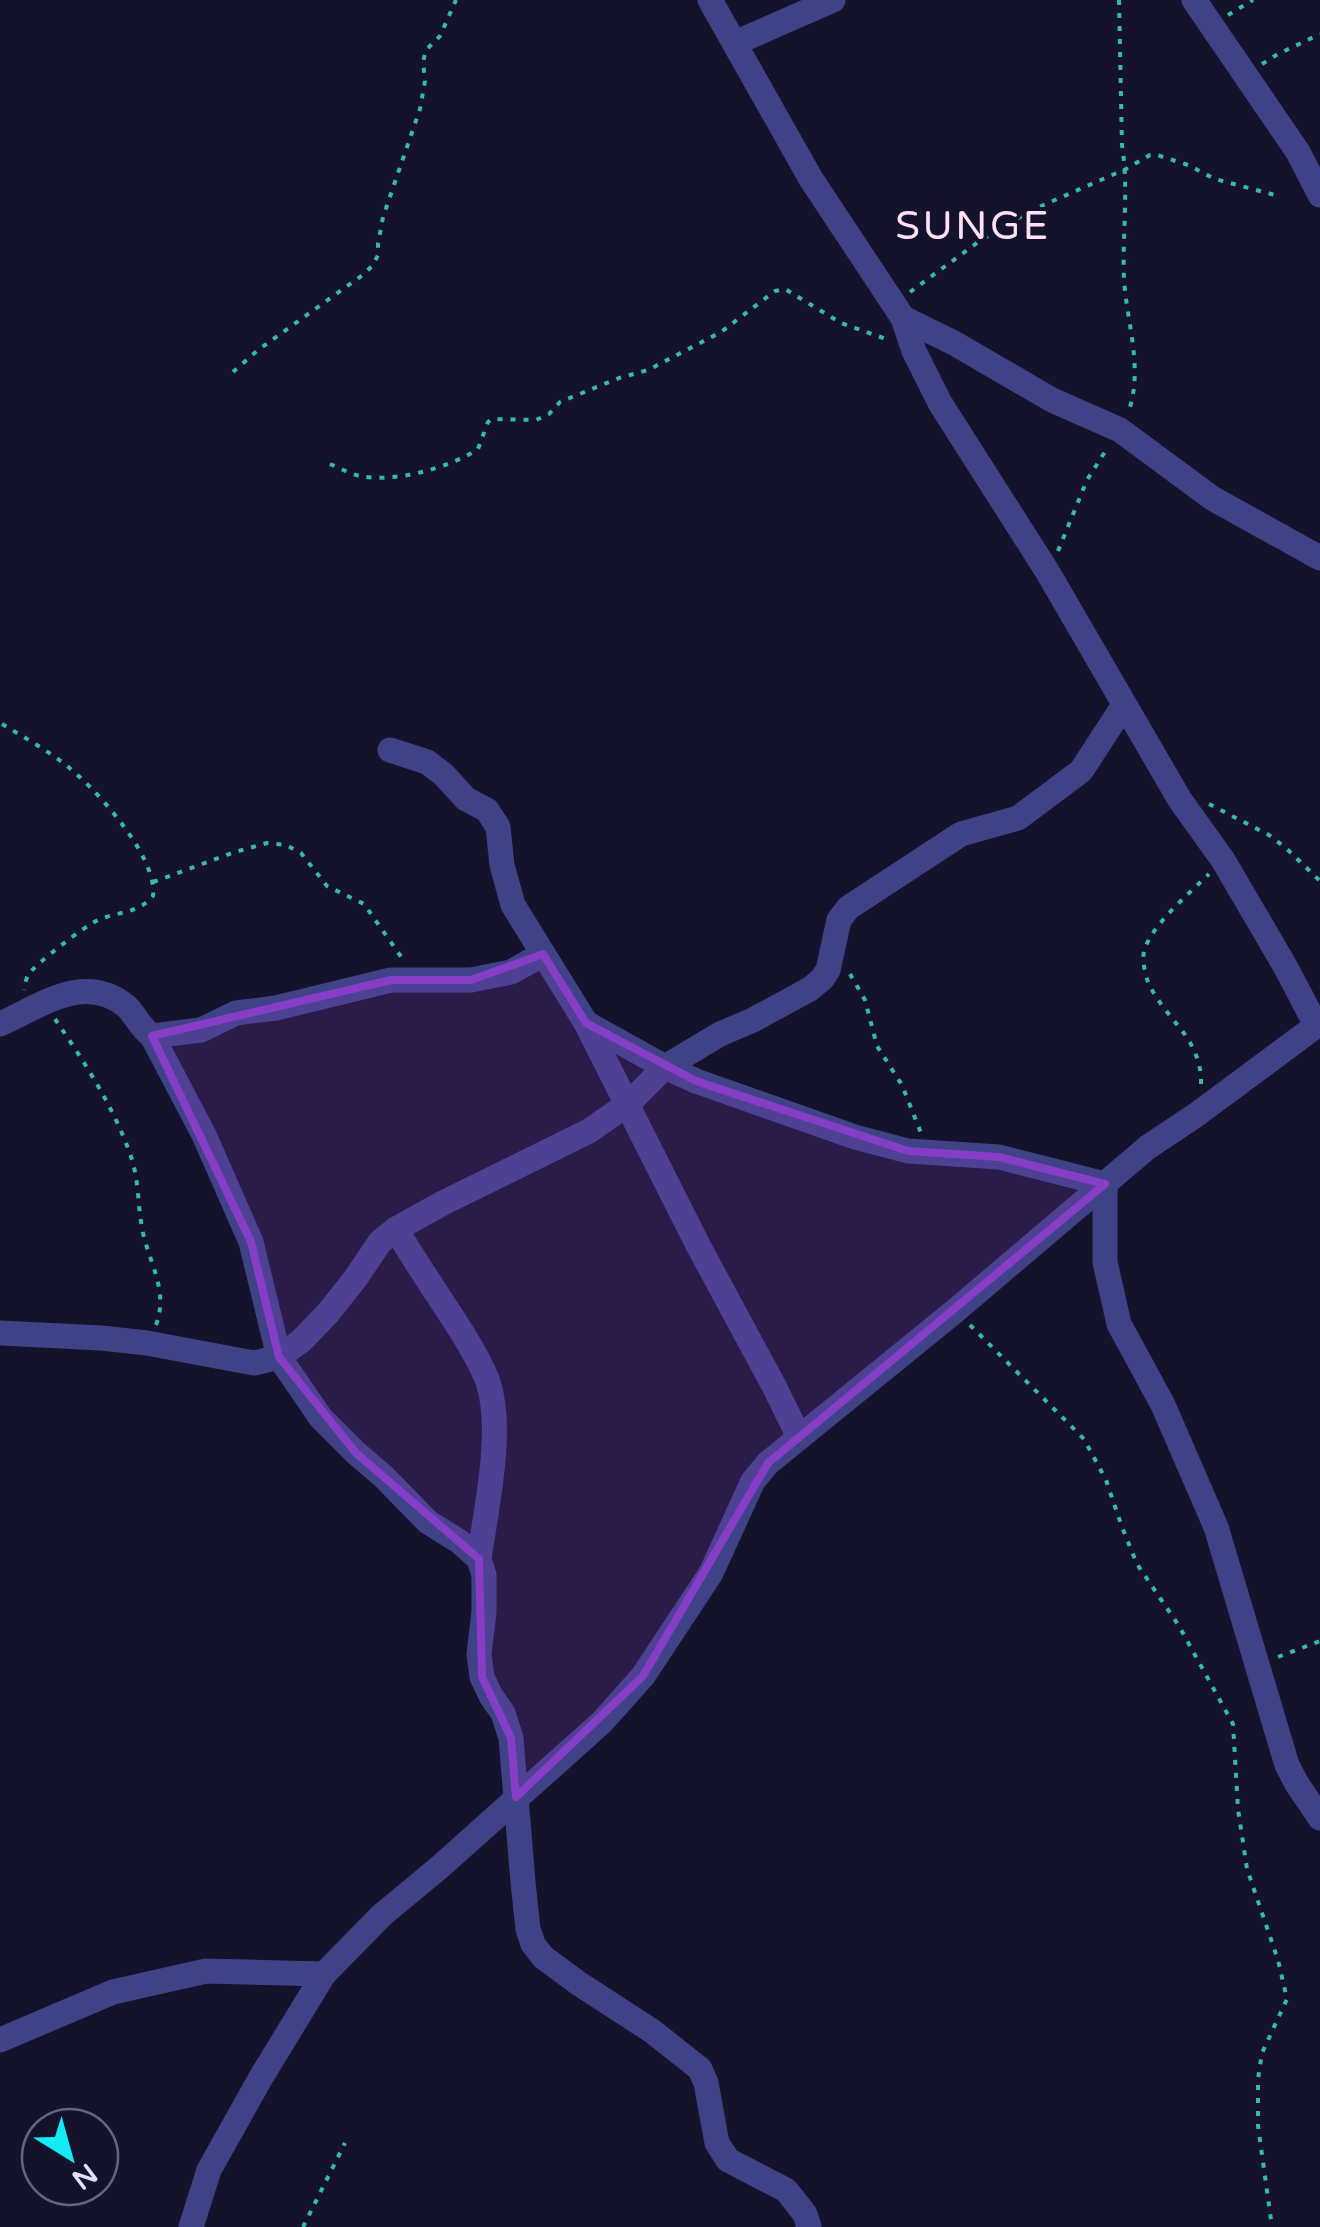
<svg xmlns="http://www.w3.org/2000/svg" width="1320" height="2227" viewBox="0 0 1320 2227" font-family="'Varela Round',sans-serif">
  <style>
    .lines { fill: none; stroke-linecap: round; stroke-linejoin: round }
    .path { stroke: #37b9a9; stroke-width: 4; stroke-dasharray: 5 8; stroke-linecap: butt }
    .minor { stroke: #404288; stroke-width: 25 }
    .marked { fill: #853ec5; fill-opacity: 0.2; stroke: #853ec5; stroke-width: 8; stroke-linejoin: round }
    .labels { text-anchor: middle; dominant-baseline: central; stroke-width: 8; stroke-linejoin: round; paint-order: stroke }
    .quarter-label { font-size: 40px; letter-spacing: 2.5px; fill: #fee0f5; stroke: #15132b }
  </style>
  <rect width="100%" height="100%" fill="#15132b"/>
  <g class="lines">
    <g class="path">
      <path d="M1119 0 1122 145C1129 190 1122 235 1124 280 1127 324 1144 370 1128 413"/>
      <path d="M1228 15 1253 0"/>
      <path d="M1262 64 1278 54 1320 34"/>
      <path d="M910 292 981 240 1032 210 1126 169 1150 155H1157L1188 165 1215 179 1275 195"/>
      <path d="M233 372 258 350 364 274 373 265 378 255V244L383 217 420 109 425 81 423 62 426 50 440 36 456 0"/>
      <path d="M330 464C340 468 350 474 360 476 394 483 449 468 478 449L488 422 492 419 536 420 549 414 560 402 619 378 648 370 721 332 775 291 785 289 841 323 886 339"/>
      <path d="M1058 551 1087 480 1108 447"/>
      <path d="M2 724C22 736 43 748 62 762 93 785 158 856 153 896 137 915 116 911 96 921 84 927 35 964 28 975 26 979 25 985 24 990"/>
      <path d="M1209 804 1269 835 1287 849 1320 881"/>
      <path d="M153 882 235 852 267 843 286 845 301 853 327 886 364 904 402 958"/>
      <path d="M850 974 865 1000 877 1046 902 1085 921 1133"/>
      <path d="M55 1019C83 1060 114 1107 130 1154 140 1180 137 1210 144 1237 152 1268 168 1293 156 1325"/>
      <path d="M1201 1084C1202 1063 1192 1042 1179 1027 1168 1013 1155 998 1148 982 1145 973 1142 960 1144 951 1152 924 1190 893 1209 874"/>
      <path d="M970 1325 1084 1439 1106 1480 1122 1527 1137 1564 1179 1626 1233 1724 1238 1809 1247 1869 1278 1960 1287 1999 1262 2053 1258 2079V2126L1272 2227"/>
      <path d="M1278 1657 1320 1641"/>
      <path d="M303 2227 345 2143"/>
    </g>
    <g class="minor">
      <path d="M710 0 811 179 903 318 914 351 940 403 1047 571 1180 800 1223 860 1285 966 1316 1025"/>
      <path d="M1194 0 1298 152 1320 195"/>
      <path d="M735 43 833 0"/>
      <path d="M903 318 954 343 1052 400 1120 430 1212 498 1320 558"/>
      <path d="M390 750 427 762 443 774 466 799 487 810 498 827 502 865 513 905 586 1023 699 1247 774 1386 799 1437"/>
      <path d="M586 1023 665 1067 696 1081 855 1137 908 1151 999 1157 1105 1184V1262L1119 1324 1163 1405 1216 1527 1287 1765 1297 1784 1320 1818"/>
      <path d="M0 1024C41 1006 84 972 126 1006 136 1015 140 1028 152 1036L201 1030 236 1013 276 1008 391 980H471L511 972 543 954"/>
      <path d="M152 1036 204 1135 251 1242 279 1357 321 1418 356 1453 383 1476 428 1522 460 1542 479 1559 484 1575V1612L479 1654 482 1677 491 1696 503 1713 511 1738 523 1882 528 1929 533 1944 543 1957 578 1983 652 2031 700 2069 706 2083 717 2143 728 2160 786 2190 805 2214 809 2227"/>
      <path d="M396 1229C417 1265 441 1299 463 1334 472 1349 482 1365 488 1382 504 1430 486 1509 479 1559"/>
      <path d="M0 1333 101 1338 147 1343 254 1363 279 1357 301 1341 328 1313 355 1279 380 1242 396 1229 443 1203 589 1131 628 1104 665 1067 720 1034 753 1020 810 989 822 979 828 970 839 920 848 908 961 834 1018 818 1081 771 1124 705"/>
      <path d="M0 2040 113 1992 206 1971 324 1974"/>
      <path d="M191 2227 209 2170 260 2079 324 1974 382 1915 441 1866 602 1722 643 1676 711 1573 753 1481 768 1463 955 1311 1148 1147 1196 1115 1320 1023"/>
    </g>
  </g>
  <path class="marked" d="M543 954 586 1023 696 1081 908 1151 999 1157 1105 1184 768 1463 643 1676 516 1797 511 1738 482 1677 479 1559 356 1453 279 1357 251 1242 152 1036 391 980H471Z"/>
  <g class="labels">
    <g class="quarter-label">
      <text x="973" y="226">SUNGE</text>
    </g>
  </g>
  <g transform="translate(70 2157) rotate(143)"><circle r="48" fill="#15132b" stroke="#66657f" stroke-width="2.5"/>
  <path d="M0-8L18 38L0 25L-18 38Z" fill="#14ebf4"/>
  <text y="-15" font-size="28" font-weight="bold" text-anchor="middle" fill="#e0dffd">N</text>
  </g>
</svg>
